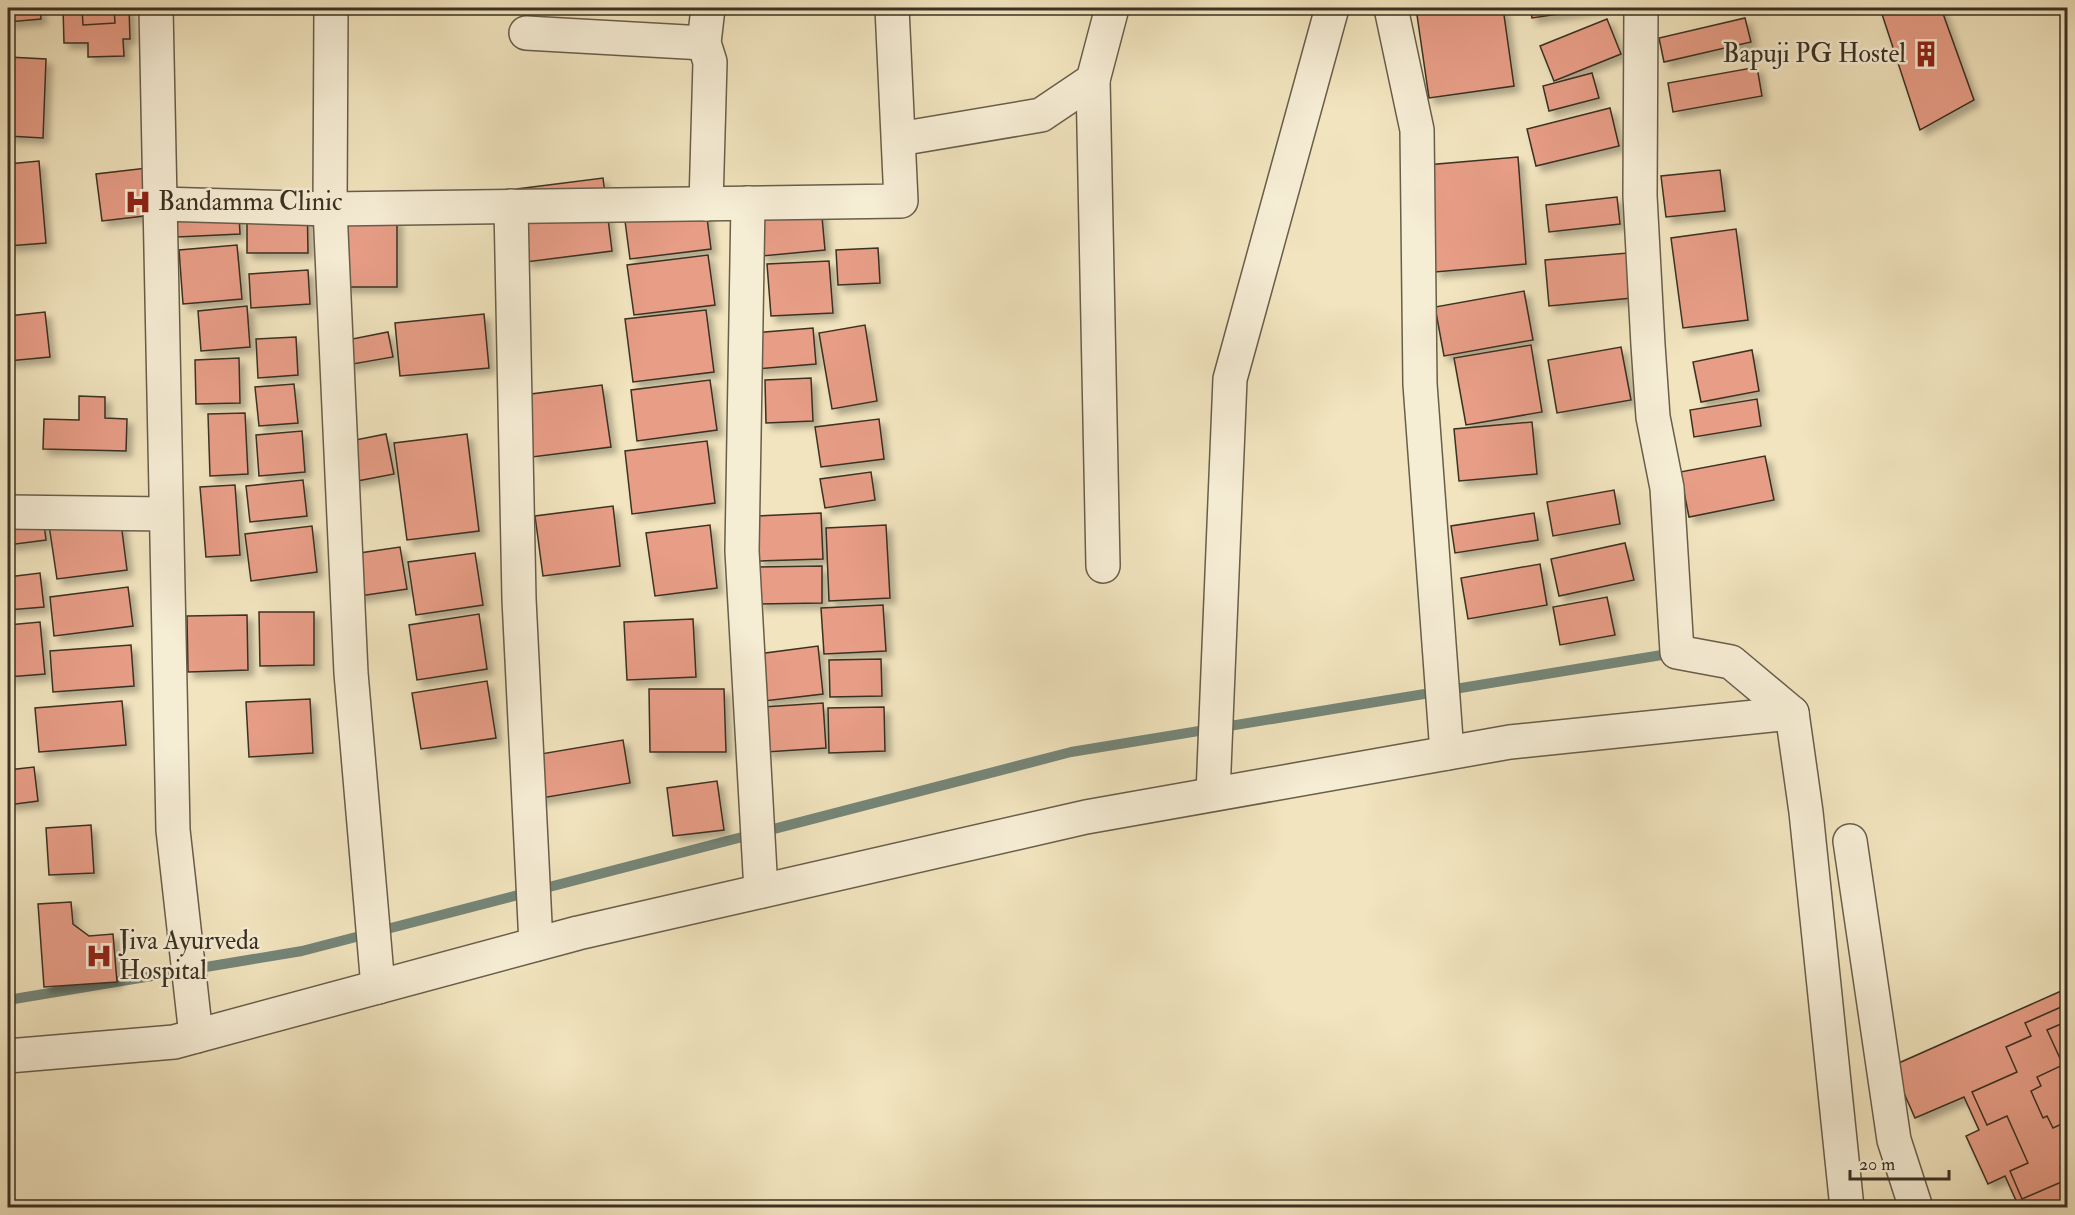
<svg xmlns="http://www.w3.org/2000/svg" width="2075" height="1215" viewBox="0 0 2075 1215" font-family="'IM FELL Double Pica',serif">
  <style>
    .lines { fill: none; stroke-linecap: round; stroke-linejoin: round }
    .stream { stroke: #758679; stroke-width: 10 }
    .building { fill: #e79d86; stroke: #3b3123; stroke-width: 1.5; filter: url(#shadow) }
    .minor-casing { stroke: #685e4a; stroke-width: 36 }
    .minor { stroke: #f6edd5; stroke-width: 33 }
    .labels { text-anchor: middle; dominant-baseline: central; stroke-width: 5; stroke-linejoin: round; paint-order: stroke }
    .poi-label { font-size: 26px; fill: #3b3123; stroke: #f6edd5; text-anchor: start }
  </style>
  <defs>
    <filter id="shadow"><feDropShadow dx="5.5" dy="5.5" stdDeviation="3" flood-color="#0004"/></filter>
  </defs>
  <rect width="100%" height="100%" fill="#f1e4be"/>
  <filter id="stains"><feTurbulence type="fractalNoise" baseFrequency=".00333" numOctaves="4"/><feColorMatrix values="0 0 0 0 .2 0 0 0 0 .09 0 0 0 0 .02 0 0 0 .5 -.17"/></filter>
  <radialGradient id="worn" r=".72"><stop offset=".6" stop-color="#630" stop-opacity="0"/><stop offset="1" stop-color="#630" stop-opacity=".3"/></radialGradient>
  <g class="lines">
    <path class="stream" d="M8 1000 302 951 1071 752 1674 653"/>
  </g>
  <g class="building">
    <path d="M8 8H40L41 19 8 22Z"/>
    <path d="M63 8H129L130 39H123L124 56 88 57V43H64Z"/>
    <path d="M82 8H114L115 23 83 25Z"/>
    <path d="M1416 8H1503L1514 86 1429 98Z"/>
    <path d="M1530 8H1600L1532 18Z"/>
    <path d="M1880 8H1941L1974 100 1920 130Z"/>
    <path d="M1745 18 1751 42 1664 62 1659 38Z"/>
    <path d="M1607 19 1621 54 1554 81 1540 46Z"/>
    <path d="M8 57 46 59 43 138 8 136Z"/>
    <path d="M1757 67 1762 96 1673 112 1668 83Z"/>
    <path d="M1592 73 1599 98 1549 111 1543 86Z"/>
    <path d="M1610 108 1619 146 1536 166 1527 129Z"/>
    <path d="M1518 157 1526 264 1435 272 1426 165Z"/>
    <path d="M39 161 46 243 8 246V164Z"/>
    <path d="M147 168 153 215 102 221 96 174Z"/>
    <path d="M1720 170 1725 211 1666 217 1661 176Z"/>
    <path d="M603 178 612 251 526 262 517 189Z"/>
    <path d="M703 187 711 249 630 259 622 198Z"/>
    <path d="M238 194 240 234 177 237 175 197Z"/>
    <path d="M307 194 308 253H247V195Z"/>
    <path d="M1617 197 1620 224 1549 232 1546 205Z"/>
    <path d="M821 206 825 250 762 256 758 212Z"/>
    <rect x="340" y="219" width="57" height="68"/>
    <path d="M1736 229 1748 320 1683 328 1671 238Z"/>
    <path d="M237 245 242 299 183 304 179 250Z"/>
    <path d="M878 248 880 283 838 285 836 250Z"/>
    <path d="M1628 253 1632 298 1549 306 1545 260Z"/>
    <path d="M708 255 715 305 634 315 627 265Z"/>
    <path d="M829 261 833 313 771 316 767 264Z"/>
    <path d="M308 270 310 304 251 308 249 274Z"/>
    <path d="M1524 291 1533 340 1444 356 1435 307Z"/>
    <path d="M247 306 250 347 201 351 198 311Z"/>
    <path d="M706 310 714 372 633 382 625 319Z"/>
    <path d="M45 312 50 357 8 361V316Z"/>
    <path d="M484 314 489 368 400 376 395 323Z"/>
    <path d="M865 325 877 401 832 409 819 333Z"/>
    <path d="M813 328 816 364 756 369 753 333Z"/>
    <path d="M388 332 393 357 347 365 342 341Z"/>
    <path d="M296 337 298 375 258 378 256 339Z"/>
    <path d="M1531 345 1542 412 1466 425 1454 358Z"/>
    <path d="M1621 347 1631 400 1557 413 1548 360Z"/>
    <path d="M1752 350 1759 391 1701 402 1693 362Z"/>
    <path d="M239 358 240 403 196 404 195 360Z"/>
    <path d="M811 378 813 421 766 423 765 380Z"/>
    <path d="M710 380 717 430 637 441 631 390Z"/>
    <path d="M294 384 298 423 259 426 255 387Z"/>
    <path d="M602 385 611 447 532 457 523 395Z"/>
    <path d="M79 396 105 397V418L127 419 126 451 43 449 44 419 79 420Z"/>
    <path d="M1757 399 1761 426 1694 437 1690 410Z"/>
    <path d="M245 413 248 474 210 476 208 414Z"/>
    <path d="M879 419 884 459 821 467 815 427Z"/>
    <path d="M1532 422 1537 474 1459 481 1454 429Z"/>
    <path d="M302 431 305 472 259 476 256 435Z"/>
    <path d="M386 434 394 474 352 482 345 442Z"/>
    <path d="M467 434 479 531 407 540 394 443Z"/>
    <path d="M707 441 715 503 632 514 625 451Z"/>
    <path d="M1765 456 1774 500 1689 517 1680 472Z"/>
    <path d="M871 472 875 500 825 508 820 479Z"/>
    <path d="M303 480 307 516 250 522 246 486Z"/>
    <path d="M235 485 240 555 206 557 200 487Z"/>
    <path d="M1614 490 1620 524 1553 536 1547 502Z"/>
    <path d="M613 506 620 566 543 576 535 516Z"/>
    <path d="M42 507 46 540 8 545V511Z"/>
    <path d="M821 513 823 559 758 561 757 516Z"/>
    <path d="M1534 513 1538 540 1455 553 1451 526Z"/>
    <path d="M120 515 127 570 57 579 49 525Z"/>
    <path d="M710 525 717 588 655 596 646 533Z"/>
    <path d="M886 525 890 598 829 601 826 528Z"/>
    <path d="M312 526 317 572 251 581 245 534Z"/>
    <path d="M1625 543 1634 580 1559 596 1551 559Z"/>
    <path d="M400 547 407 589 353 597 346 555Z"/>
    <path d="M475 553 483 605 416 615 408 562Z"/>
    <path d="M1540 564 1547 605 1468 619 1461 578Z"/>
    <path d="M822 566V603L758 604V567Z"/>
    <path d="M40 573 44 607 8 610V577Z"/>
    <path d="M128 587 133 626 54 636 50 597Z"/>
    <path d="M1607 597 1615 635 1560 645 1553 607Z"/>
    <path d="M883 605 886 651 824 654 821 608Z"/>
    <path d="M259 612H314V665L260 666Z"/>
    <path d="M479 614 487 669 417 680 409 625Z"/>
    <path d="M247 615 248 670 188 672 187 616Z"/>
    <path d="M693 619 696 677 627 680 624 622Z"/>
    <path d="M40 622 45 674 8 677V625Z"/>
    <path d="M131 645 134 686 53 692 50 651Z"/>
    <path d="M818 646 823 694 764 701 758 654Z"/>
    <path d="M881 659 882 696 830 697 829 660Z"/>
    <path d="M487 681 496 738 421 749 412 693Z"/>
    <path d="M649 689H724L726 752H650Z"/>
    <path d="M310 699 313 753 249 757 246 702Z"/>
    <path d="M122 701 126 745 39 752 35 708Z"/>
    <path d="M823 703 826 748 766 752 763 707Z"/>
    <path d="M884 707 885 751 829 753 828 708Z"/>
    <path d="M623 740 630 783 524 801 517 758Z"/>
    <path d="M34 767 38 801 8 805V770Z"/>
    <path d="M717 781 724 830 673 836 667 788Z"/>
    <path d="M91 825 94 873 49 875 46 828Z"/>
    <path d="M71 902 73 924 89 936 113 934 117 982 44 987 38 904Z"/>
    <path d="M2068 988V1208H2013L2018 1205 2005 1176 1988 1184 1966 1136 1979 1130 1964 1097 1915 1118 1892 1066Z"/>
    <path d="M2068 1004V1163L2060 1167 2066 1180 2022 1199 2010 1171 2028 1163 2007 1116 1987 1125 1972 1092 2017 1072 2006 1047 2031 1036 2025 1023Z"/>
    <path d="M2068 1021V1126L2066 1122 2053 1128 2047 1116 2043 1118 2031 1091 2041 1086 2037 1077 2063 1065 2047 1030Z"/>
  </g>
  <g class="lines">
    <g class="minor-casing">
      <g id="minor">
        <path d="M156 8 173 830 196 1036"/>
        <path d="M331 8 330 209 351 673 378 987"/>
        <path d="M1391 8 1417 130 1420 384 1447 753"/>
        <path d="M1641 8 1640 196 1648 345 1653 417 1667 488 1677 652 1731 662 1792 713"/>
        <path d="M526 33 704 43"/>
        <path d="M1093 80 1103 566"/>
        <path d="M899 139 1041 115 1093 80 1112 8"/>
        <path d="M748 203 742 551 761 891"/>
        <path d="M160 204 330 209 901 201 892 8"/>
        <path d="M706 204 710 62 704 43 708 8"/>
        <path d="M511 206 519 599 536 944"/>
        <path d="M8 512 166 514"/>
        <path d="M1213 794 1230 379 1332 8"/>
        <path d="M1850 841 1894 1140 1916 1208"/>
        <path d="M8 1056 174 1042 578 933 1086 817 1510 742 1792 713 1806 812 1847 1208"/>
      </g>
    </g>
    <use href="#minor" class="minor"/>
  </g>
  <defs>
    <g id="building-bare" transform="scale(2.07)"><path d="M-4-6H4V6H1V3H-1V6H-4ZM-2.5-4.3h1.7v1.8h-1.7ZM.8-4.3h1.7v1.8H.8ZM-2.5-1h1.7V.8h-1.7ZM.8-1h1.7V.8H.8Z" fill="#8f2418" stroke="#f6edd5" stroke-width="2.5" paint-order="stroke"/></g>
    <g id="hospital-bare" transform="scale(2.07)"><path d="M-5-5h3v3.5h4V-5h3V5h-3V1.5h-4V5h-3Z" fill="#8f2418" stroke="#f6edd5" stroke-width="2.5" paint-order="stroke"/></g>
  </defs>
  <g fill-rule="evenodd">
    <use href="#building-bare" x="1926" y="54"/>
    <use href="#hospital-bare" x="138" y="202"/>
    <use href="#hospital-bare" x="99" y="956"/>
  </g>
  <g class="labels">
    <g class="poi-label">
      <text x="1906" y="54" text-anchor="end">Bapuji PG Hostel</text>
      <text x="158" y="202">Bandamma Clinic</text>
      <text x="119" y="941">Jiva Ayurveda<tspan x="119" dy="30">Hospital</tspan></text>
    </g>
  </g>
  <rect width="2075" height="1215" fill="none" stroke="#f1e4be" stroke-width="30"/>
  <rect x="9" y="9" width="2057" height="1197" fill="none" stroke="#3b3123" stroke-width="3"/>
  <rect x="15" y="15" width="2045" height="1185" fill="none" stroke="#3b3123" stroke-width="1.5"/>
  <path d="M1850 1170v9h99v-9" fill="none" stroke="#3b3123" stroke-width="3"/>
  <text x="1859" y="1170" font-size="18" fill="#3b3123" stroke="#f6edd5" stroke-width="4.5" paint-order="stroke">20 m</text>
  <rect width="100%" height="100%" filter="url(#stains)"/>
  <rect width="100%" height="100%" fill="url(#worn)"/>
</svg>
